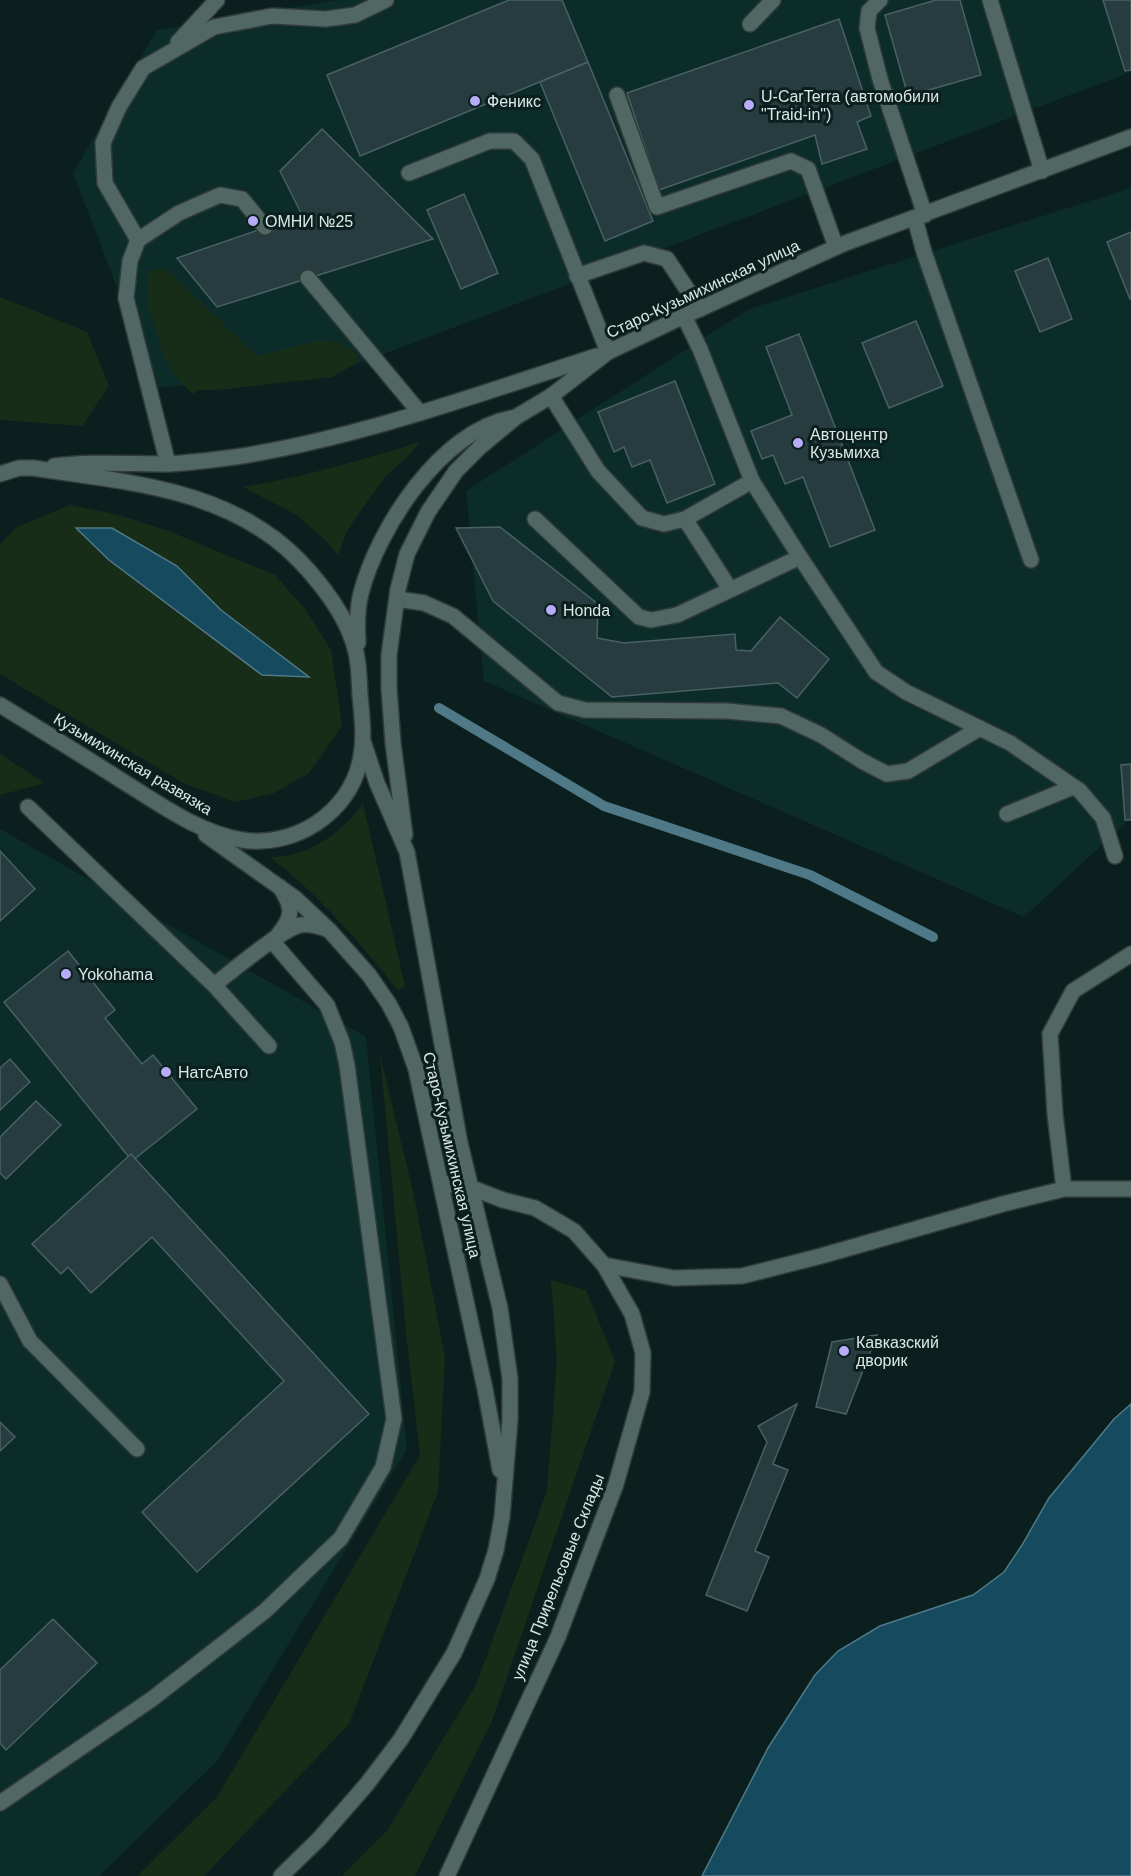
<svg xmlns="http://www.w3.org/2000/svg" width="1131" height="1876" viewBox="0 0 1131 1876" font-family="Arial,sans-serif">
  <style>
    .built { fill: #0c2c29 }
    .green { fill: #172d18 }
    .water { fill: #154a5f; stroke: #507987; stroke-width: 1.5 }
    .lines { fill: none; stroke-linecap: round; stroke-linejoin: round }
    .stream { stroke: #507987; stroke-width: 10 }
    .building { fill: #273c3f; stroke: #4a6063; stroke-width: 1.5 }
    .lane-casing { stroke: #303b39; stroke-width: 18 }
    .street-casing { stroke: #303b39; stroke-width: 18 }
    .secondary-casing { stroke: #303b39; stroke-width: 18 }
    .lane { stroke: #516764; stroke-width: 15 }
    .street { stroke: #516764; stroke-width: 15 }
    .secondary { stroke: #516764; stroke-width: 15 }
    .poi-dot { fill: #b8abf7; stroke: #0b201e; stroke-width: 2 }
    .labels { text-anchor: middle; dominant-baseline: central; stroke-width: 6; stroke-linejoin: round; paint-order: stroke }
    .poi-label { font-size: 16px; fill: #dae7e5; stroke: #0b201e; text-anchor: start }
    .street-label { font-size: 16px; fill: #dae7e5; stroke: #0b201e }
  </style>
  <rect width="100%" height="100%" fill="#0b201e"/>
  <g class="built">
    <path d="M337 0H1131V72L341 370 156 388 73 173 157 30Z"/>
    <path d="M1131 188V818L1024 917 484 681 466 491 749 309Z"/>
    <path d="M0 829 366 1037 407 1449 218 1760 99 1876H0Z"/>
  </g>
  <g class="green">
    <path d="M166 269 257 356 321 340 341 343 358 355 357 363 332 377 219 390H199L192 394 177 378 163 355 149 308 148 288 150 271Z"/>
    <path d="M0 297 87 332 109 386 82 426 0 420Z"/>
    <path d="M420 442 409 455 385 477 364 506 348 529 338 555 326 541 297 515 243 487C304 477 361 460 420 442Z"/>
    <path d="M70 505 119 515 171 532 275 575 306 610 331 650 342 726 309 773 274 793 235 802 183 783 0 674V544L17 527Z"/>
    <path d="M0 754 45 783 0 795Z"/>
    <path d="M363 803 405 986 398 990C359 942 319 895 270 857 306 858 343 833 363 803Z"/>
    <path d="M380 1055 413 1191 445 1357 438 1492 349 1724 204 1876H137L217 1797 420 1455 406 1332Z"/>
    <path d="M551 1280 586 1290 615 1361 492 1721 415 1876H342L387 1831 476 1685 547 1491 557 1360Z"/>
  </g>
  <g class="water">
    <path d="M76 528H112L177 566 221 610 309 677 262 675 109 560Z"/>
    <path d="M1131 1404V1876H702L768 1748 815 1675 838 1651 880 1626 973 1595 1004 1572 1022 1545 1049 1498 1114 1419Z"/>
  </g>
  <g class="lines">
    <path class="stream" d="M439 708 604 806 810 875 933 937"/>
  </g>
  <g class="building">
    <path d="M509 0H562L588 62 360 156 327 75Z"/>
    <path d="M936 0H960L981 75 908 96 885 15Z"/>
    <path d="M1103 0H1131V70L1125 71Z"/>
    <path d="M839 19 871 116 857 122 867 149 822 164 815 135 659 190 627 93Z"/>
    <path d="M588 62 653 221 605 241 540 82Z"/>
    <path d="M322 129 433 239 217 307 177 258 302 215 280 171Z"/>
    <path d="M464 194 498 273 461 289 427 210Z"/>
    <path d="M1131 232V299H1130L1107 242Z"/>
    <path d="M1048 258 1072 319 1040 332 1015 271Z"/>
    <path d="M916 321 943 386 889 408 862 343Z"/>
    <path d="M799 334 875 530 830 547 803 477 785 484 773 455 762 459 751 431 792 415 766 347Z"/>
    <path d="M675 381 715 484 667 503 650 460 632 467 624 447 614 452 598 412Z"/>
    <path d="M500 527 598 604 597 638 624 643 735 634 736 650 751 651 780 617 829 659 797 698 778 683 612 697 493 601 456 528Z"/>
    <path d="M1131 764V820H1125L1121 765Z"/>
    <path d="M0 851 35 889 0 921Z"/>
    <path d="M68 951 115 1010 105 1018 142 1064 153 1055 197 1109 132 1161 4 1002Z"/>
    <path d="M10 1059 30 1082 0 1110V1068Z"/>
    <path d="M36 1101 61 1125 6 1179 0 1173V1137Z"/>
    <path d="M131 1154 369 1414 197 1572 142 1512 284 1381 152 1237 91 1293 68 1267 61 1274 32 1244Z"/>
    <path d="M877 1335 846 1414 816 1407 832 1342Z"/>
    <path d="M797 1404 773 1464 788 1470 755 1551 769 1557 747 1611 706 1595 767 1442 758 1426Z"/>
    <path d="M0 1422 15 1437 0 1451Z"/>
    <path d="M53 1619 97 1663 6 1750 0 1743V1670Z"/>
  </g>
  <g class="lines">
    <g class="lane-casing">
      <g id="lane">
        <path d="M880 0 869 11 867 28 880 79 925 215"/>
        <path d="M990 0 1042 171"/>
        <path d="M750 24 773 0"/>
        <path d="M178 42 217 0"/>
        <path d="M617 95 657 207 791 161 808 169 836 247"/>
        <path d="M409 173 490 141H514L532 159 608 352"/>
        <path d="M915 219 924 252 1031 560"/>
        <path d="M138 240 105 183 103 143 119 107 143 68 214 27 272 16 326 19 355 15 386 0"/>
        <path d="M577 276 644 253 667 259 700 309"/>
        <path d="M308 278 420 413"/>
        <path d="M684 316 700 349 752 481 800 557 876 672 906 692 1010 743 1080 791 1103 818 1115 856"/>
        <path d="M551 396 598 471 642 518 664 524 685 519 752 481"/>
        <path d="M168 464 126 298 130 261 138 240 179 213 220 195 242 199 265 227"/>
        <path d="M535 519 639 617 651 620 677 615 800 557"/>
        <path d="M685 519 730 589"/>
        <path d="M397 599 424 603 453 616 558 703 585 710 727 711 781 716 821 735 862 761 887 774 908 771 980 728"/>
        <path d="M28 807 214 985 269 1046"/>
        <path d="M1007 814 1073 787"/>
        <path d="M278 935C294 916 293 907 280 887"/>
        <path d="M214 985C231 972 284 927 301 925 311 923 320 927 329 930"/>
        <path d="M1064 1189 1055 1114 1050 1034 1073 991 1131 954"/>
        <path d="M604 1265 674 1278 742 1276 821 1256 1003 1204 1064 1189H1131"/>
        <path d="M0 1284 30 1341 137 1449"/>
        <path d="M0 1803 152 1699 265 1611 341 1538 383 1467 394 1419 347 1065 342 1042 327 1005 272 941"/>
      </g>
    </g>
    <g class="street-casing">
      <path id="street" d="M441 1183 472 1188 503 1200 535 1208 574 1231 604 1265 632 1314 643 1353 642 1392 616 1484 558 1637 447 1876"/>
    </g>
    <g class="secondary-casing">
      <g id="secondary">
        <path d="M54 466C92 461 129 464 167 464 190 463 212 460 235 457 359 438 478 394 597 356"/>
        <path d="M0 474 19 468H33C116 481 205 486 275 539 304 561 340 604 352 639 359 657 359 676 360 695 362 717 365 739 360 761 349 813 295 848 242 840 199 833 161 805 124 782 83 756 41 730 0 705"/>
        <path d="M358 643C357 627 357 609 361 593 378 528 441 431 511 418"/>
        <path d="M206 835 295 898 329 930 369 975 389 1004 401 1027 416 1069 421 1093 485 1389 500 1470"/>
        <path d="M405 835 393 743 389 688V655L398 589 407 554 428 512 456 471 480 447 516 417 551 396 608 352 684 316 843 244 1131 137"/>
        <path d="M281 1876 319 1839 367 1784 401 1739 454 1653 487 1579 496 1550 502 1517 510 1420V1379L500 1308 460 1143 407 852 377 783 363 741"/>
      </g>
    </g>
    <use href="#lane" class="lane"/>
    <use href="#street" class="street"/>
    <use href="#secondary" class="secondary"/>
  </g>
  <g class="poi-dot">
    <circle cx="475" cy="101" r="6"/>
    <circle cx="749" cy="105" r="6"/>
    <circle cx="253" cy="221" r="6"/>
    <circle cx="798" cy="443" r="6"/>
    <circle cx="551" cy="610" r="6"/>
    <circle cx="66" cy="974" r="6"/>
    <circle cx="166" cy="1072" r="6"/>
    <circle cx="844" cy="1351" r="6"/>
  </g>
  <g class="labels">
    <g class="poi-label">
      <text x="761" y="96">U-CarTerra (автомобили<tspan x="761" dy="18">"Traid-in")</tspan></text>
      <text x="487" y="101">Феникс</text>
      <text x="265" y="221">ОМНИ №25</text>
      <text x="810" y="434">Автоцентр<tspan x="810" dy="18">Кузьмиха</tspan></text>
      <text x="563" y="610">Honda</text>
      <text x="78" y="974">Yokohama</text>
      <text x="178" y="1072">НатсАвто</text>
      <text x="856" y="1342">Кавказский<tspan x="856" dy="18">дворик</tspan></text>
    </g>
    <g class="street-label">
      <text transform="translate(703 289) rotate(-25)">Старо-Кузьмихинская улица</text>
      <text transform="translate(133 764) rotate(31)">Кузьмихинская развязка</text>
      <text transform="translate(452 1155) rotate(77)">Старо-Кузьмихинская улица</text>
      <text transform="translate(558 1577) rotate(-68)">улица Прирельсовые Склады</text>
    </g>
  </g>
</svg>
